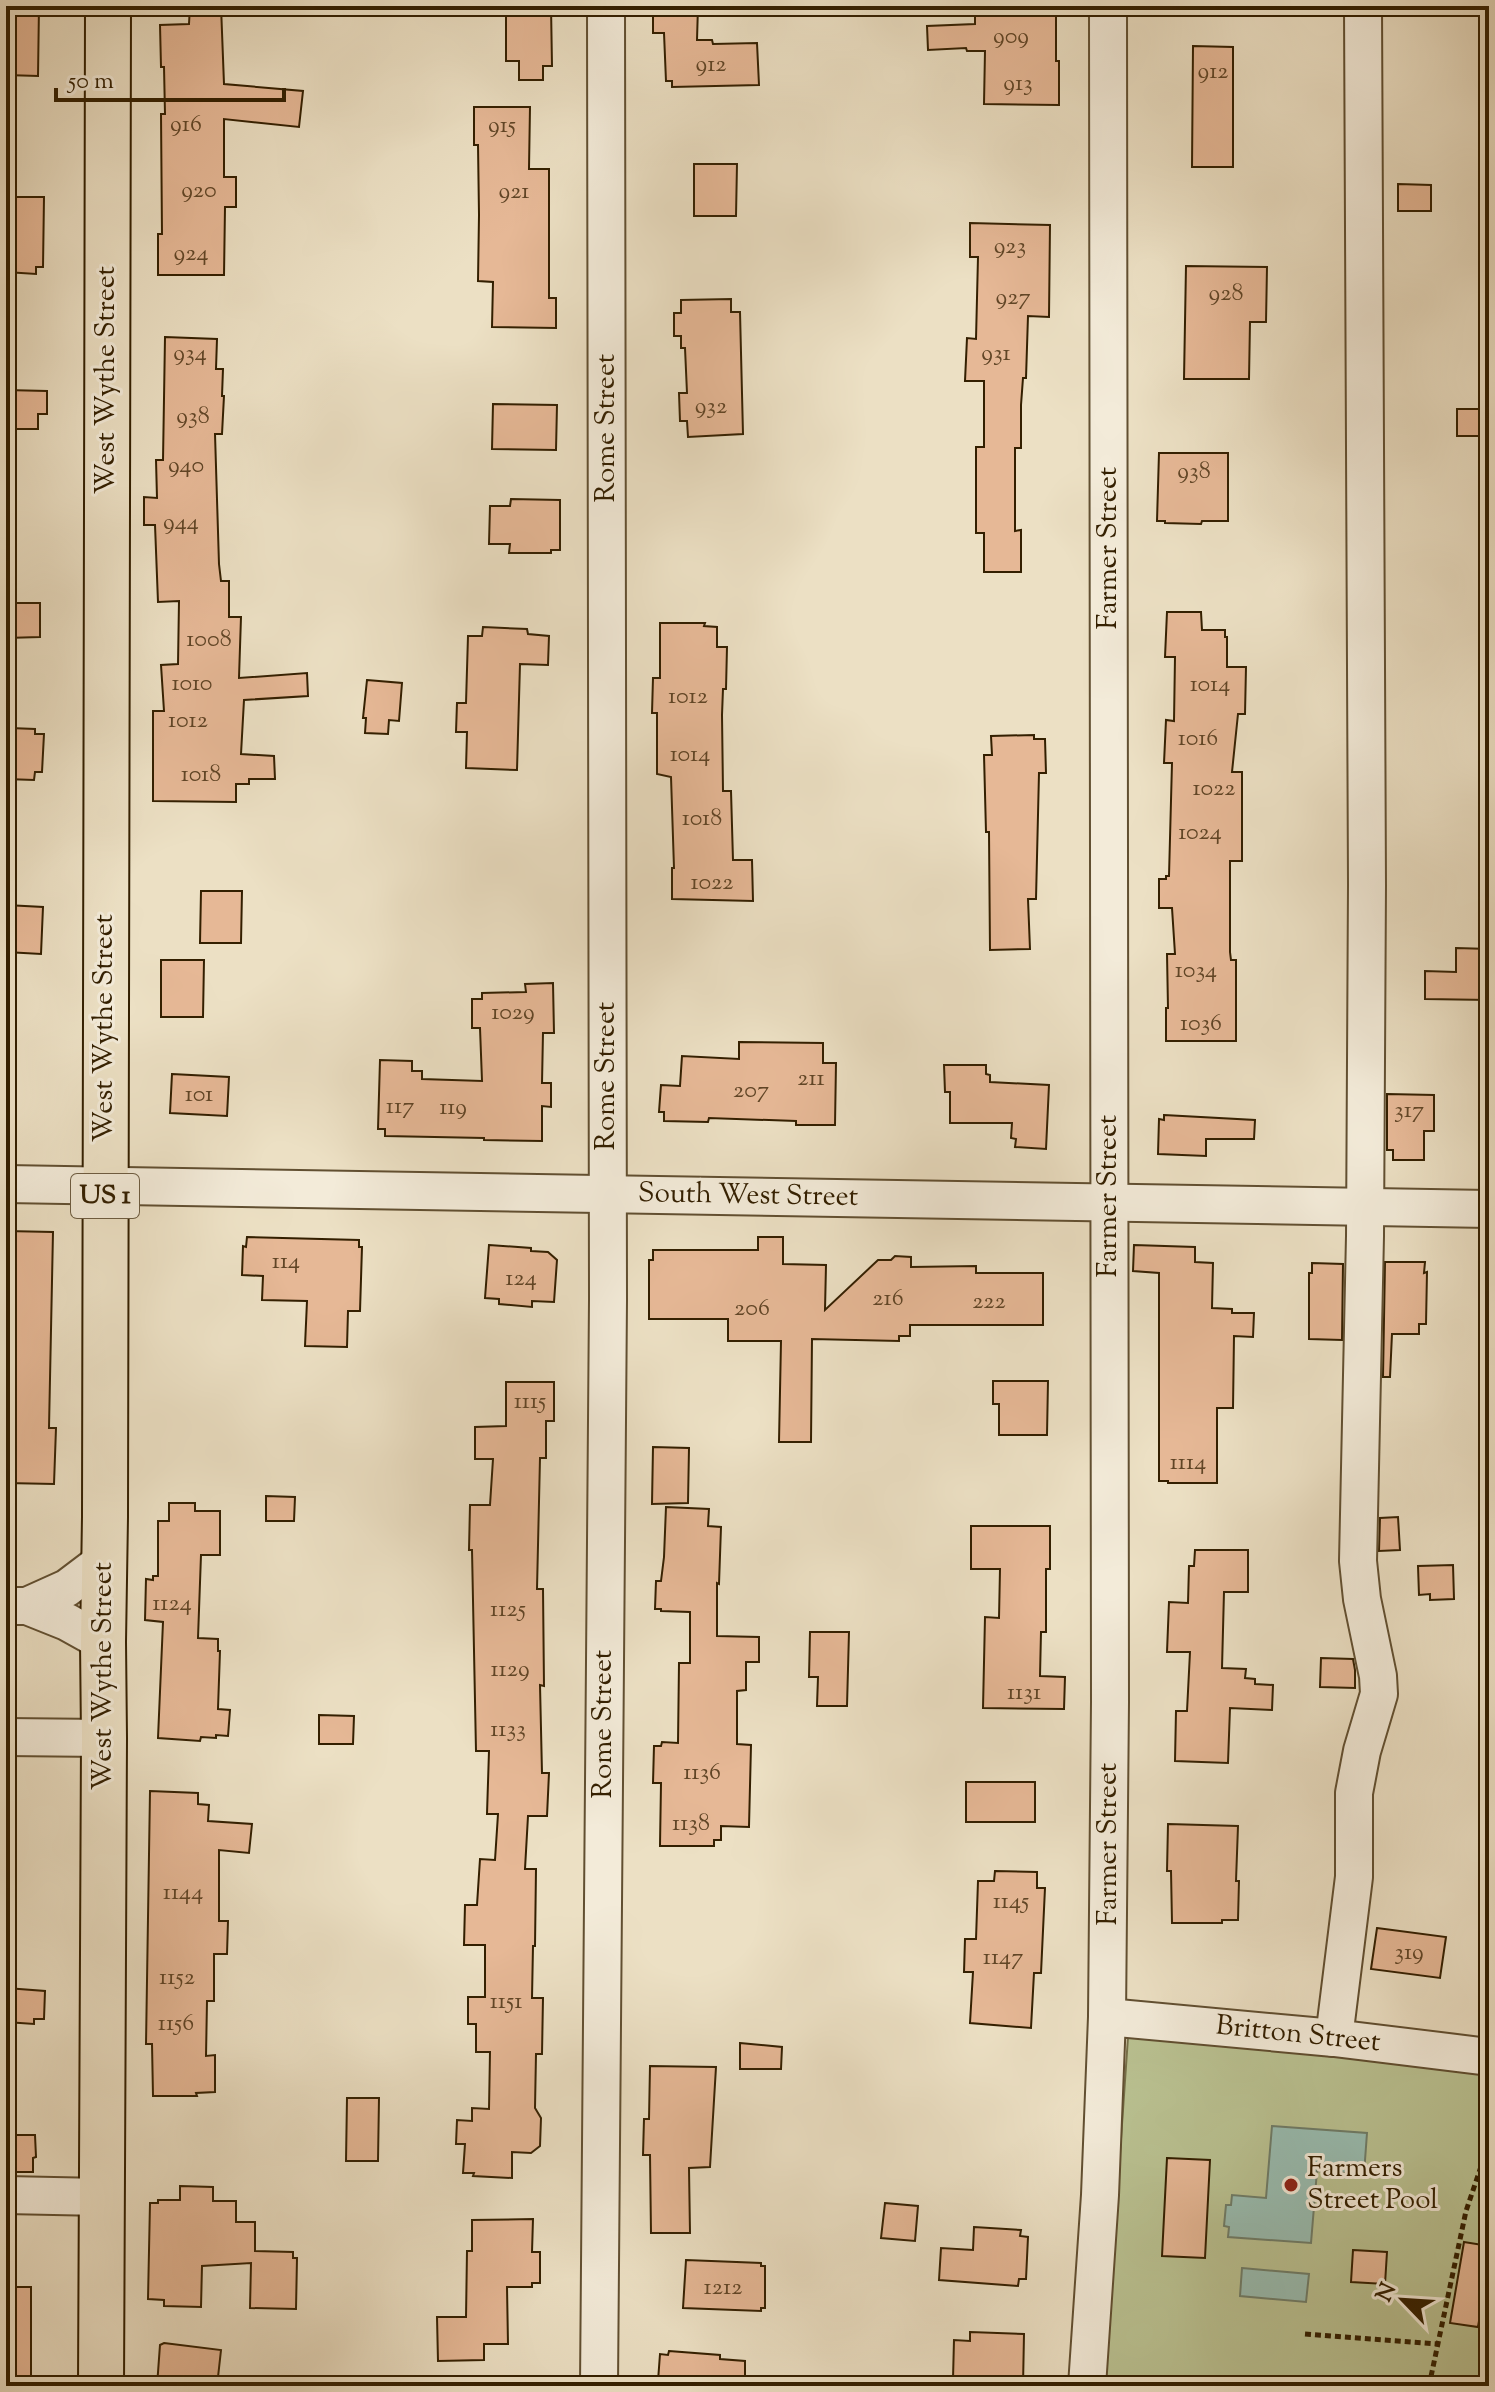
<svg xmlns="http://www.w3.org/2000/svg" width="1495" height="2392" viewBox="0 0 1495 2392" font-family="'Sorts Mill Goudy',serif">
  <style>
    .green { fill: #bac292; stroke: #767049; stroke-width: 2 }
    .water { fill: #99bdb1; stroke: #707e6a; stroke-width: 2 }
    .building { fill: #e6b896; stroke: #331f00; stroke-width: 2 }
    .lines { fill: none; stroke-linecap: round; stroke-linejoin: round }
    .minor-casing { stroke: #614f31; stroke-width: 40 }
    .major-casing { stroke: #331f00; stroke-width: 48 }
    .path { stroke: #331f00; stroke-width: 5; stroke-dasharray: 6 4; stroke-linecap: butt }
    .minor { stroke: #f3ebd9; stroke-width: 36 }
    .major { stroke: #ece0c4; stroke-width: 44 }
    .poi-dot { fill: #8f2418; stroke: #f3ebd9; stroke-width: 3 }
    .labels { text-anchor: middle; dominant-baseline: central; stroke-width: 6; stroke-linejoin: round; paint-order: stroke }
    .number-label { font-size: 24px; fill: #604526 }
    .shield { fill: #f3ebd9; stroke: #6d5c41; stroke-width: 2 }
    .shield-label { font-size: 26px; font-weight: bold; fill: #331f00 }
    .street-label { font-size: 28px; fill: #331f00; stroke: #f3ebd9 }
    .poi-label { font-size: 28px; fill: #331f00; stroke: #f3ebd9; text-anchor: start }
  </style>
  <rect width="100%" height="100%" fill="#ece0c4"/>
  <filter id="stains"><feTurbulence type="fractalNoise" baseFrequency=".0025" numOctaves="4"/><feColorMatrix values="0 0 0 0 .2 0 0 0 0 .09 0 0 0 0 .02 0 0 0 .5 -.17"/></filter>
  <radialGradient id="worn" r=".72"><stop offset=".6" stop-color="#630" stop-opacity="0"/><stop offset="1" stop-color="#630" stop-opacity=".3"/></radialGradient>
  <path class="green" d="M1128 2037 1489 2063V2386H1104Z"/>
  <g class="water">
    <path d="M1272 2126 1367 2133 1364 2174 1317 2171 1311 2243 1228 2237 1229 2227 1224 2226 1226 2205H1231L1232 2195 1266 2198Z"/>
    <path d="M1242 2268 1309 2274 1306 2302 1240 2296Z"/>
  </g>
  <g class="building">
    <path d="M6 6H39L38 76 6 75Z"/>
    <path d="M190 6H221L224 84 303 91 299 127 224 119V177H236V207H225L224 275H158V234H162L161 114H165L164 67H161L160 25 189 24Z"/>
    <path d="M506 6H551L552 66H543V80H519V61H506Z"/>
    <path d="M653 6H698L697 40H712L713 44 757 43 759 85 672 87V81H666L664 33H653Z"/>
    <path d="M992 12H1045V15H1056V61H1059V105L984 104 985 51H967L966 48 928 50 927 26 975 24V14H992Z"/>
    <path d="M1193 46 1233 47V167H1192Z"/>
    <path d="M474 107H530L529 169H549V298H556V328L492 327 493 282 478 281 479 215 478 145H474Z"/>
    <path d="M694 164H737L736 216H694Z"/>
    <path d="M1398 184 1431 185V211H1398Z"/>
    <path d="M6 197H44L43 267H36V274L6 272Z"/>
    <path d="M970 223 1050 225 1049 317 1028 316 1026 378H1023L1021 405V448H1015V531L1021 530V572H984V533H976V447H984V381H965L967 338 976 339 978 257H970Z"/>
    <path d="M1186 266 1267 267 1266 322H1250L1249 379H1184Z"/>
    <path d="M731 299V312H740L743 434 688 437 687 421H680L679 393H687L685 348H681V336H674V313H681V300Z"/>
    <path d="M165 337 217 339 216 369H223L222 396H224L222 434H215L219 564 221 581H229V617H241L239 678 307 673 308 696 244 700 241 754 274 756 275 779H249V784H236V802L153 801V711H164L161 665 178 664 179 601 158 602 155 525H144V497L157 498 156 460H163Z"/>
    <path d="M6 390 47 391V414H38V429H6Z"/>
    <path d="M493 404 557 405 556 450 492 449Z"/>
    <rect x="1457" y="409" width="24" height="27"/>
    <path d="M1159 453H1228V521H1202L1201 524 1165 523V521H1157Z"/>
    <path d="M511 499 560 500V550H551V553H509L510 544H489L490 506H510Z"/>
    <path d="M6 603H40V637L6 638Z"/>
    <path d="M1167 612H1201L1202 630H1225V637H1227V667H1246L1245 714H1238L1232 772H1242V861H1230V952L1231 960H1236V1041H1166V1008H1168L1167 954H1175L1172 908H1159V879H1166V876H1169L1172 763H1164L1166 720 1174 721 1175 657H1165Z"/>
    <path d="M660 623H705L704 626 717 627V647H727L726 689H723L722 715 723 791H731L733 860H752L753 901 672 899V868H674L671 777 657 774V713H652L653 678H660Z"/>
    <path d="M483 627 527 629 528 634 549 636 548 665 520 664 517 770 466 768 467 732H456L457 703H466L468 636H482Z"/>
    <path d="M367 680 402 683 399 721 389 720 388 734 365 733 366 718H363Z"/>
    <path d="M10 728 35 729V734H44L42 772H35L34 780 6 779V732H9Z"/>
    <path d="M1034 735V739H1045L1046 773H1039L1036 899H1028L1030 949 990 950 989 832H986L984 755H992L991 736Z"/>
    <path d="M201 891H242L241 943H200Z"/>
    <path d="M6 905 43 907 41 954 6 952Z"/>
    <path d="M1456 948 1489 949V1000L1425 999V971L1456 972Z"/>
    <path d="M161 960H204L203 1017H161Z"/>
    <path d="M553 983 554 1033H543L542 1083H551V1107L542 1106V1141L484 1140V1138L385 1136V1129H378L380 1060 412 1061V1071H422V1079L482 1081 480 1028H472V999H482V993L526 992 525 984Z"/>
    <path d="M739 1042 823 1043V1063H836L835 1125H796V1121L709 1118 708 1122 664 1121V1112H659L661 1085 680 1086 682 1056 739 1059Z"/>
    <path d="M944 1065H986V1074L990 1075V1082L1049 1085 1046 1149 1015 1147 1016 1139 1011 1138 1012 1123H950V1092H945Z"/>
    <path d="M172 1074 229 1077 227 1116 170 1113Z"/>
    <path d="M1387 1094 1434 1095V1131H1424V1160H1393V1150H1387Z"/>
    <path d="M1164 1115 1255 1120 1254 1139H1206V1156L1158 1154 1159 1119 1164 1120Z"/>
    <path d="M6 1231 53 1232 49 1428H56L54 1484 6 1483Z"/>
    <path d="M247 1237 359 1240V1247H362L360 1311H348L347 1347 305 1346 307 1301 262 1300 263 1276 242 1275 243 1246 246 1247Z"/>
    <path d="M758 1237H783V1264L826 1265 825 1310 878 1260H891L895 1256 911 1257V1267L976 1266V1273H1043V1325H910V1336H899V1341L812 1339 811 1442H779L781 1341H728V1319H649V1260H653V1250H758Z"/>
    <path d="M489 1245 531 1248V1251L548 1252 557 1260 554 1302 532 1301V1307L499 1304V1299L485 1298Z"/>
    <path d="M1134 1245 1195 1247V1262L1213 1263 1212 1308 1232 1309V1313H1254L1253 1337 1234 1336 1233 1408H1217V1483H1168V1481H1159V1273L1133 1271Z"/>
    <path d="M1385 1262H1425L1424 1273 1427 1272 1426 1324H1419V1334H1392L1390 1377H1383Z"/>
    <path d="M1312 1263 1343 1264 1342 1340 1309 1339V1273H1312Z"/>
    <path d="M993 1381H1048L1047 1435H999V1404H993Z"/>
    <path d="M506 1382H554V1421H546V1458H540L537 1589H543L544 1686 540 1685 542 1773H549L547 1816H528L525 1869H536L535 1946H533L532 1998H543L542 2054H536L535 2108 541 2118 540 2146 531 2153 512 2152V2178L473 2176 474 2173H463L465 2144H456L457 2120 472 2121V2108L489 2109 490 2052H476V2024H468V1997H485V1945H464L465 1905H477L480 1859 495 1860 498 1814H487L489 1751H476L472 1550H469L470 1505H490L493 1459H475V1427L506 1426Z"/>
    <path d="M653 1447 689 1448 688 1503 652 1504Z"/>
    <path d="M266 1496 295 1497 294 1521H266Z"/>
    <path d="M169 1503H195V1511H220V1555H201L198 1638 218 1639V1651H220L218 1709 230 1710 228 1736 216 1735V1738L201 1737 200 1741 158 1738 163 1622 145 1620 146 1579 153 1580V1576H158V1521H169Z"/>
    <path d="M666 1507 709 1509 708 1526 721 1527 719 1584 717 1583V1636L759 1637V1662H746V1690L737 1691V1744L751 1745 749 1827 721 1826V1840H714V1846H660L661 1783H653L654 1746H661L662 1742 678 1743 679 1663H690V1612L661 1611V1609H655L656 1581H661L664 1557Z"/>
    <path d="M1398 1517 1400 1550 1379 1551 1380 1518Z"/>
    <path d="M971 1526H1050V1569H1046V1632H1041L1040 1676 1065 1677 1064 1709 983 1708 985 1617 999 1618 1000 1569H971Z"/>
    <path d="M1195 1550H1248V1592H1224L1222 1668 1246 1669 1245 1678 1255 1679V1684L1273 1685 1272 1710 1230 1708 1228 1763 1175 1761 1176 1711H1187L1190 1652H1167L1169 1602 1188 1603 1189 1566H1194Z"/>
    <path d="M1453 1565 1454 1599 1430 1600V1594L1419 1595 1418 1566Z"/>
    <path d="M810 1632H849L847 1706H817L818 1677H809Z"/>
    <path d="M1321 1658 1353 1659 1355 1670V1688L1320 1687Z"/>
    <path d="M319 1715 354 1716 353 1744H319Z"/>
    <rect x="966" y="1782" width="69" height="40"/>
    <path d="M150 1791 198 1793V1804L209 1805 208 1821 252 1824 249 1853 219 1850V1921H228L227 1954H214V2001H207L206 2056 215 2055V2092L196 2093 197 2096H153L152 2044H146Z"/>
    <path d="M1168 1824 1238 1826 1236 1881H1239L1238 1920H1222V1923H1172L1171 1871H1167Z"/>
    <path d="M995 1871 1037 1872V1888H1045L1041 1973H1034L1031 2028 970 2023 973 1972H964L965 1939H976L978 1881H994Z"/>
    <path d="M1377 1928 1446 1937 1440 1978 1371 1969Z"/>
    <path d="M6 1988 45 1991 44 2019H34V2024L6 2022Z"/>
    <path d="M740 2043 782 2047 781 2069H740Z"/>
    <path d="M650 2066 716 2067 710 2167 689 2168 690 2233H651L650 2155H643L644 2119H649Z"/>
    <path d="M347 2098H379L378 2161H346Z"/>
    <path d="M6 2135H35L36 2157 33 2158V2172H6Z"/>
    <path d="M1167 2158 1210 2160 1205 2258 1162 2256Z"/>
    <path d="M180 2186 213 2187V2201H236V2222H255V2251L293 2252V2258H297L296 2309 250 2308 251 2263 202 2266 201 2307 164 2306V2300L148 2299 150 2203H158V2200H180Z"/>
    <path d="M885 2203 918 2206 915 2241 881 2238Z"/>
    <path d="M533 2219 532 2252H540V2283H532V2287H507L508 2344H484V2360L438 2361 437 2317H466L467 2251H472V2220Z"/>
    <path d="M974 2227 1021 2230 1020 2236 1028 2237 1026 2279H1019L1018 2286 939 2280 941 2248 973 2250Z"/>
    <path d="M1464 2242 1489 2246V2262L1478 2327 1450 2323Z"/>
    <path d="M1353 2250 1387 2252 1385 2284 1351 2282Z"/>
    <path d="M686 2260 761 2263V2266H765V2308H761V2311L683 2308Z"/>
    <rect x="6" y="2287" width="25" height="99"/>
    <path d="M970 2332 1024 2334 1023 2386H955L956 2379H953L954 2340 970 2341Z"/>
    <path d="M164 2343 221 2350 217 2386H157L160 2345Z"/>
    <path d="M669 2351 720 2355V2359L745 2361V2386H716L658 2381 660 2354 668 2355Z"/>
  </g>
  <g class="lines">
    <g class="minor-casing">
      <g id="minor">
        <path d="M6 1184 1489 1209"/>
        <path d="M6 1606H27L67 1622 103 1642"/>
        <path d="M27 1606 67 1588 104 1560"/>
        <path d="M6 1737 104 1738"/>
        <path d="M1107 2017 1334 2038 1489 2057"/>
        <path d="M1334 2038 1354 1877V1793L1362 1751 1379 1694 1378 1676 1362 1599 1358 1561 1365 1236 1367 885 1363 6"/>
        <path d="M6 2195 102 2197"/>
        <path d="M599 2386 608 1300 606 6"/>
        <path d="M1087 2386 1100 2195 1107 2017 1110 1702 1108 6"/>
      </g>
    </g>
    <g class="major-casing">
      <path id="major" d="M101 2386 104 1738 103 1642 105 1517 108 6"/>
    </g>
    <g class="path">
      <path d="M1305 2334 1438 2344"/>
      <path d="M1429 2386 1466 2211 1489 2143"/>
    </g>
    <use href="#minor" class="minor"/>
    <use href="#major" class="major"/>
  </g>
  <circle class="poi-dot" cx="1291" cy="2185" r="8"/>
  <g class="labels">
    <g class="number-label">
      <text x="1011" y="37">909</text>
      <text x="711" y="65">912</text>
      <text x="1213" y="72">912</text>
      <text x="1018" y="84">913</text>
      <text x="186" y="125">916</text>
      <text x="502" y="126">915</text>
      <text x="199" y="191">920</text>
      <text x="514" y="192">921</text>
      <text x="1010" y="247">923</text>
      <text x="191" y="254">924</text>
      <text x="1226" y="294">928</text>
      <text x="1013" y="298">927</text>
      <text x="190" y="354">934</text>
      <text x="996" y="354">931</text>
      <text x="711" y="407">932</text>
      <text x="193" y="417">938</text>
      <text x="186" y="466">940</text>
      <text x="1194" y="472">938</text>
      <text x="181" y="523">944</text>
      <text x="209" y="640">1008</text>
      <text x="192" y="684">1010</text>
      <text x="1210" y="685">1014</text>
      <text x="688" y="697">1012</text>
      <text x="188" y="721">1012</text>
      <text x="1198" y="739">1016</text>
      <text x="690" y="755">1014</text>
      <text x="201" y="775">1018</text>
      <text x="1214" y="789">1022</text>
      <text x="702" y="819">1018</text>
      <text x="1200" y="833">1024</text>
      <text x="712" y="883">1022</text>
      <text x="1196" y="971">1034</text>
      <text x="513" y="1013">1029</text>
      <text x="1201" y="1024">1036</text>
      <text x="811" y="1079">211</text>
      <text x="751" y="1091">207</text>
      <text x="199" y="1095">101</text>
      <text x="400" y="1107">117</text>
      <text x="453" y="1108">119</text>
      <text x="1409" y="1111">317</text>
      <text x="286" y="1262">114</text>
      <text x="521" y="1279">124</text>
      <text x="888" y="1299">216</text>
      <text x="989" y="1302">222</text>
      <text x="752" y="1309">206</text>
      <text x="530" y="1402">1115</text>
      <text x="1188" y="1463">1114</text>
      <text x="172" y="1604">1124</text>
      <text x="508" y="1610">1125</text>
      <text x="510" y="1670">1129</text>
      <text x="1024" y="1693">1131</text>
      <text x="508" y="1730">1133</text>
      <text x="702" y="1773">1136</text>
      <text x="691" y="1824">1138</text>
      <text x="183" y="1893">1144</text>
      <text x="1011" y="1902">1145</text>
      <text x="1409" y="1953">319</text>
      <text x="1003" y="1958">1147</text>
      <text x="177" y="1978">1152</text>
      <text x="506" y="2002">1151</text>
      <text x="176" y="2024">1156</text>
      <text x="723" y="2288">1212</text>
    </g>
    <rect class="shield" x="71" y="1174" width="68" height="44" rx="6"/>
    <g class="shield-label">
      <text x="105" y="1196">US 1</text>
    </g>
    <g class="street-label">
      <text transform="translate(107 380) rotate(-90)">West Wythe Street</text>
      <text transform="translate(607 428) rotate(-90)">Rome Street</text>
      <text transform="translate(1109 548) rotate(-90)">Farmer Street</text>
      <text transform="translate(105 1028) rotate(-90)">West Wythe Street</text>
      <text transform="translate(607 1076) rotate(-90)">Rome Street</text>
      <text transform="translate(748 1196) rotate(1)">South West Street</text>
      <text transform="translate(1109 1196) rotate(-90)">Farmer Street</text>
      <text transform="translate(104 1676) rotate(-90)">West Wythe Street</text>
      <text transform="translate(604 1724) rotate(-90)">Rome Street</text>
      <text transform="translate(1109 1844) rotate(-90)">Farmer Street</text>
      <text transform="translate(1298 2035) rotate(6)">Britton Street</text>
    </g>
    <g class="poi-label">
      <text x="1307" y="2169">Farmers<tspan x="1307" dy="32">Street Pool</tspan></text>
    </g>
  </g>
  <rect width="1495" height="2392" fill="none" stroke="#ece0c4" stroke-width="32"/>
  <rect x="8" y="8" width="1479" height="2376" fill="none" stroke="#331f00" stroke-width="4"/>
  <rect x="16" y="16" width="1463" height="2360" fill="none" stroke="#331f00" stroke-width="2"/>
  <g transform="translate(1403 2300) rotate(295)" stroke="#f3ebd9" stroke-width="6" paint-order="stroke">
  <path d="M0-6L14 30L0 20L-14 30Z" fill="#331f00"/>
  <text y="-12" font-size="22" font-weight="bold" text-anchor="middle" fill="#331f00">N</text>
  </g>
  <path d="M56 88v12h228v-12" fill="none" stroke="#331f00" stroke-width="4"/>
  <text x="68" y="88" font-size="24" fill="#331f00" stroke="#f3ebd9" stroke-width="6" paint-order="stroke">50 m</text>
  <rect width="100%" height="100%" filter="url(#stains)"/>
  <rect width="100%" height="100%" fill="url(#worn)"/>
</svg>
